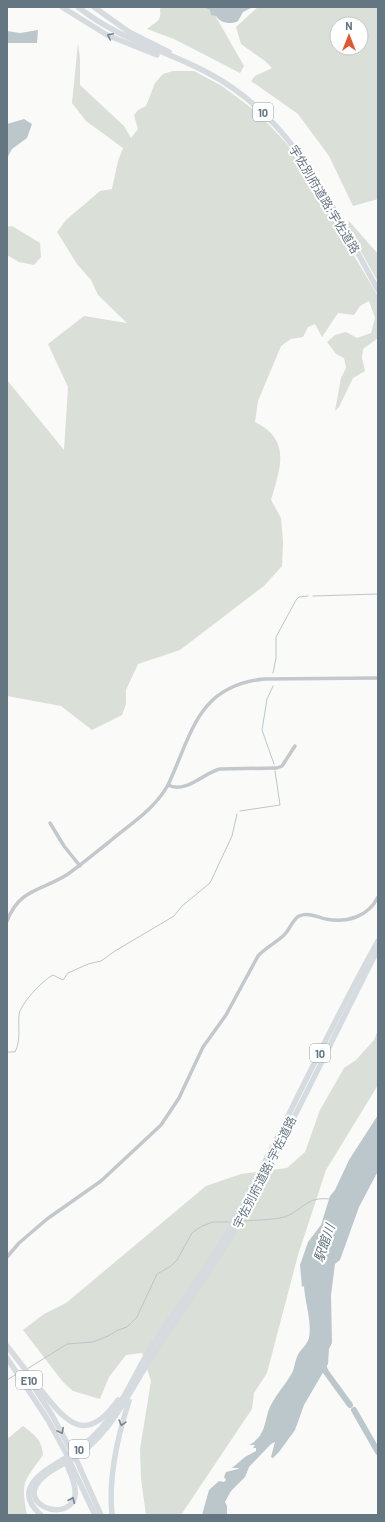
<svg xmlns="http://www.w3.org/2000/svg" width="385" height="1522" viewBox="0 0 385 1522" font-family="Barlow,'Noto Sans JP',sans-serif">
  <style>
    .green { fill: #dadfd7; fill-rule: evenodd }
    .water { fill: #bbc7cb }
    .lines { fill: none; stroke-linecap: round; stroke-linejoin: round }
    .stream { stroke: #bbc7cb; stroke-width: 1 }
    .river { stroke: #bbc7cb; stroke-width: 6 }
    .minor { stroke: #c3c8cc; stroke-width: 3.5 }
    .highway { stroke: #d6dbdf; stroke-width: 5.5 }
    .oneway { stroke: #768591 }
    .labels { text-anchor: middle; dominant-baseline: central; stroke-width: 4; stroke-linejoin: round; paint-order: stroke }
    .shield { fill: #fff; stroke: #939fa8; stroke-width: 1 }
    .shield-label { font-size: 11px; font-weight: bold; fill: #657683 }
    .street-label { font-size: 12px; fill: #657683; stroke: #fff }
    .water-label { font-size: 13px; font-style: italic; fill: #60757c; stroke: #fff }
  </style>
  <rect width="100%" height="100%" fill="#fafaf8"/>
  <g class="green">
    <path d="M162 7H207L212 10 244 66 240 73 174 39 147 29C155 22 162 22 160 9Z"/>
    <path d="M258 7H377L378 9V199L353 206 329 156 298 114 251 81 255 76 272 68 265 61 241 44 236 27ZM337 24H361V48H337Z"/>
    <path d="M78 43 80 59V85L124 126 131 138 138 129 134 115 138 110 146 106 155 83 163 74 173 71H194L222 86 258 113 288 145 378 296V338L363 349 362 358 365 371 353 378 339 407 335 411 341 378 346 368 344 358 336 354 327 342 335 335 346 332 357 338 371 333 375 318 369 301 360 306 354 315 338 313 322 337 315 324 308 327 303 337 291 339 281 346 258 401 255 422C292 440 280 469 271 500L281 518 283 542 282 566 264 586 180 650 138 664 126 690V704L122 715 92 730 61 706 7 696V380L64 450 68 387 48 344 84 316 127 323 98 295 91 280 77 264 57 232 66 220 100 191 112 189 118 161 123 148 86 121 72 103Z"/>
    <path d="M349 221 378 254V282L348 228Z"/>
    <path d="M12 226 40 243 41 257 34 265 19 262 7 255V227Z"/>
    <path d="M378 1030V1085L326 1170 298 1255 267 1373 254 1393 252 1409 181 1515H146L141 1479 140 1449 151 1381 142 1353 126 1355 109 1377 100 1399 73 1391 63 1382 23 1330 44 1314 66 1303 206 1186 241 1174 287 1168 305 1152 320 1110 344 1068 356 1060 374 1040Z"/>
    <path d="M23 1426C35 1435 42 1440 43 1455 23 1483 21 1481 27 1515H7V1439Z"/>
  </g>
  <g class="water">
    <path d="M207 7H253L243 12 238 21C231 25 220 23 216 16L211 15 210 10 206 8Z"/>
    <path d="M38 30 37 43H7V31L20 33Z"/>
    <path d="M24 119 32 124 27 138 12 149 7 158V124Z"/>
    <path d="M378 1115V1171L359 1207 340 1260 335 1264 331 1295 332 1343 329 1349 328 1364 304 1405 295 1430 279 1452 273 1458 271 1457 275 1442 271 1444 249 1467 245 1477 231 1491 225 1502 227 1506V1515H202L209 1490 219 1481 224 1482 226 1480 224 1477 226 1472 238 1469 239 1468H232L245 1457 256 1451V1448H253L255 1445H249C264 1437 264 1426 268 1412 273 1397 285 1386 292 1373 295 1367 295 1359 299 1353 302 1348 307 1345 309 1338 312 1321 305 1303 304 1286L302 1287 300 1265 308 1242 321 1225 330 1196 335 1190 349 1160Z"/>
  </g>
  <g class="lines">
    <g class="stream">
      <path d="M313 596 378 594"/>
      <path d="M273 673 276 658V637L296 600 299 597 308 596"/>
      <path d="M273 686 267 699 262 730 274 764"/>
      <path d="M240 811 280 805 275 771"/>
      <path d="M7 1052H15C21 1040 18 1029 19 1015 20 1004 43 980 53 975L63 980 68 973 88 964 101 961 115 951 174 916 182 906 210 883 232 836 237 814"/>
      <path d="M243 1221C254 1220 273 1220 284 1217 303 1211 305 1196 330 1199"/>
      <path d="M27 1369 67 1344 93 1342 108 1336 118 1330 127 1327 137 1317 157 1274 171 1266 177 1260 192 1233 202 1226 213 1222H229"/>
      <path d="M7 1380 15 1375"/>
    </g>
    <g class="river">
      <path d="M322 1364 326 1372 350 1405"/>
      <path d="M354 1410 378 1452"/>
    </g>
    <g class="minor">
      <path d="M168 785C192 734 197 686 264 679L378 678"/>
      <path d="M50 823 64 846 80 866"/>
      <path d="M7 921C20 888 42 891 68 874 82 864 95 853 109 842 130 824 154 810 168 785 186 794 203 773 220 769L277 768 282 766 295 746"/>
      <path d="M7 1257 19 1243 47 1219 101 1181 161 1125 179 1098 203 1047 226 1015 258 956C266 947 276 943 284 935 290 930 292 920 299 916 308 912 317 917 326 919 347 923 368 917 378 897"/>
    </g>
    <g class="highway">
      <path d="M62 7 107 35 157 55"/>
      <path d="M78 7C121 41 164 49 210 74 297 121 332 208 378 290"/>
      <path d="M94 7 129 32 169 52"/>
      <path d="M7 1346C19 1361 30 1376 41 1390 68 1425 87 1444 118 1400"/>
      <path d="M7 1358 48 1420 67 1455"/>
      <path d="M28 1378 52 1415 72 1452"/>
      <path d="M76 1459 101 1515"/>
      <path d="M70 1462 95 1515"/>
      <path d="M67 1465C71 1475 78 1489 74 1500 62 1522 16 1503 42 1478 50 1470 61 1465 71 1460 112 1435 129 1391 155 1352 181 1312 209 1274 233 1233 285 1141 330 1043 378 949"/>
      <path d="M41 1515C4 1483 61 1464 80 1448 97 1435 110 1419 121 1401 133 1382 142 1360 155 1341 184 1297 216 1255 241 1208 288 1120 329 1028 378 941"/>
      <path d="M112 1515C108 1477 117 1438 129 1401"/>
    </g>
  </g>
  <defs><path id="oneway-chevron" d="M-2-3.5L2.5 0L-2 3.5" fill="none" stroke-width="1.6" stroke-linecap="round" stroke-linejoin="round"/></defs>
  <g class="oneway">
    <use href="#oneway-chevron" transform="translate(110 36) rotate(-154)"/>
    <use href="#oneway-chevron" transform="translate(122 1423) rotate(106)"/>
    <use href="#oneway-chevron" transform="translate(61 1431) rotate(62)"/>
    <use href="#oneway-chevron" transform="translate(72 1500) rotate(-67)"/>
  </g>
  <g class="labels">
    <g class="shield">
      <rect x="253" y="103" width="20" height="18" rx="3"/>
      <rect x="310" y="1044" width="20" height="18" rx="3"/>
      <rect x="16" y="1371" width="26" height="18" rx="3"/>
      <rect x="69" y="1440" width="20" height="18" rx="3"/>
    </g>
    <g class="shield-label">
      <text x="263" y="112">10</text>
      <text x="320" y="1053">10</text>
      <text x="29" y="1380">E10</text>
      <text x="79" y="1449">10</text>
    </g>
    <g class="street-label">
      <text transform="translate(325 199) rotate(59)">宇佐別府道路;宇佐道路</text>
      <text transform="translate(264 1172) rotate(-63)">宇佐別府道路;宇佐道路</text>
    </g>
    <g class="water-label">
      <text transform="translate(324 1243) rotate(-71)">駅館川</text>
    </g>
  </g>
  <rect width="385" height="1522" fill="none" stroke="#657683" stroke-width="16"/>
  <g transform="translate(349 36)"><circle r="19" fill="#ffffff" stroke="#c1c8cd"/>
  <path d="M0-3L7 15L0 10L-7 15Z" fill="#e4572e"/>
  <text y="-6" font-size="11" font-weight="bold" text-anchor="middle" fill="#657683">N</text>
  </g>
</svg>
